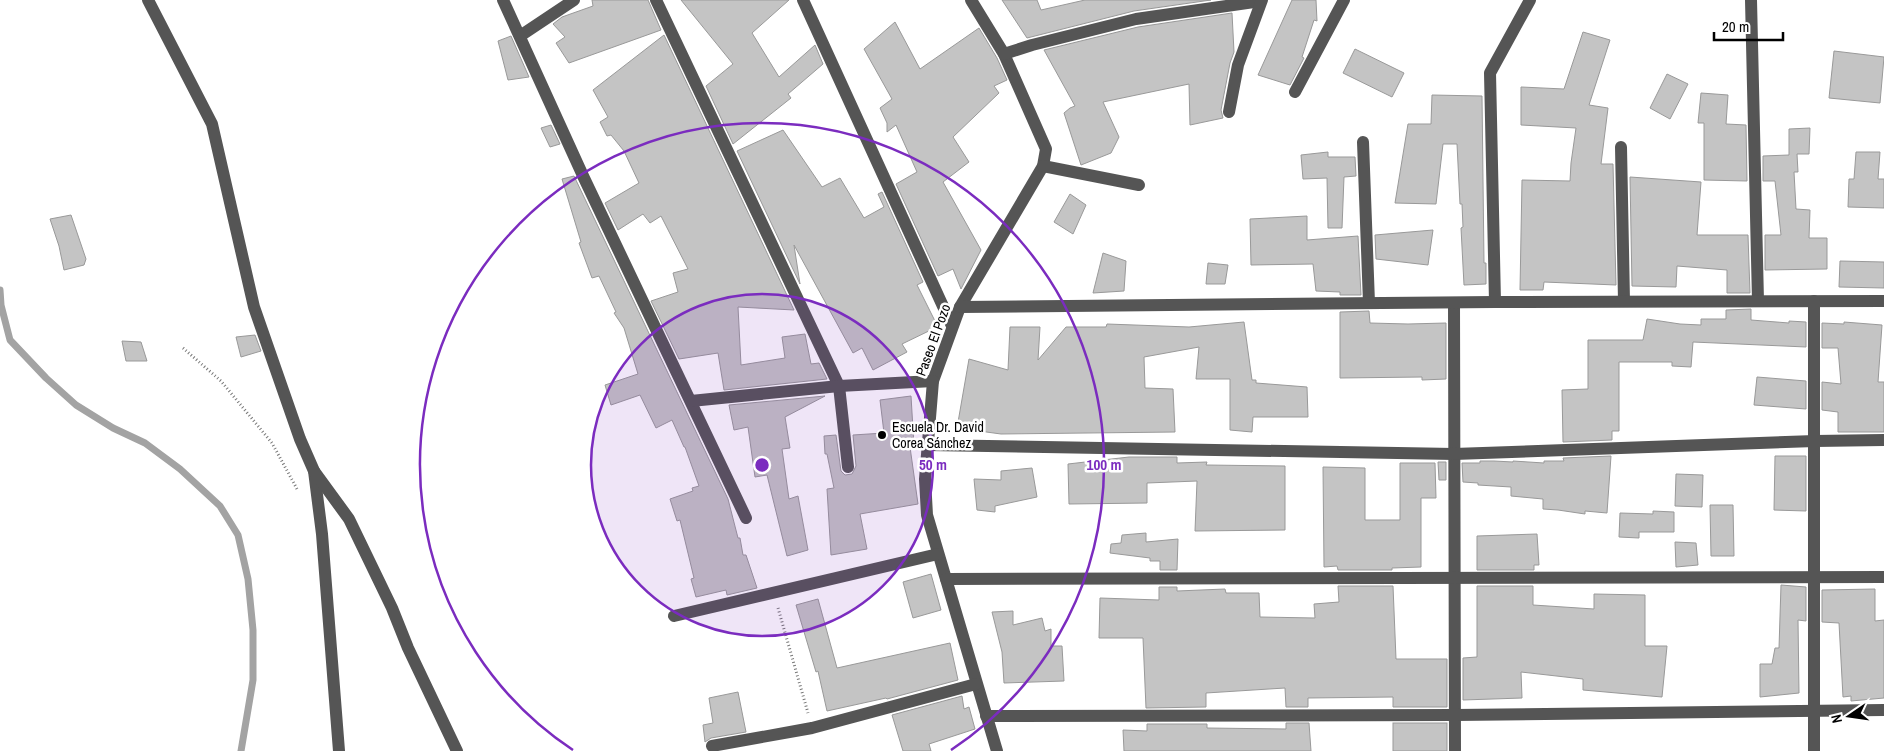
<svg xmlns="http://www.w3.org/2000/svg" width="1884" height="751" viewBox="0 0 1884 751" font-family="'Archivo Narrow',sans-serif">
  <style>
    .lines { fill: none; stroke-linecap: round; stroke-linejoin: round }
    .stream { stroke: #a3a3a3; stroke-width: 7 }
    .building { fill: #c4c4c4; stroke: #999 }
    .path { stroke: #777; stroke-width: 3; stroke-dasharray: 1 2.5; stroke-linecap: butt }
    .minor { stroke: #555; stroke-width: 12 }
    .ring { fill: none; stroke: #7b2cbf; stroke-width: 2.5 }
    .poi-dot { fill: #000; stroke: #fff; stroke-width: 2 }
    .labels { text-anchor: middle; dominant-baseline: central; stroke-width: 5; stroke-linejoin: round; paint-order: stroke }
    .street-label { font-size: 14px; fill: #000; stroke: #fff }
    .poi-label { font-size: 14px; fill: #000; stroke: #fff; text-anchor: start }
    .centre { fill: #7b2cbf; stroke: #fff; stroke-width: 2.5 }
    .ring-label { font-size: 15px; text-anchor: middle; font-weight: bold; fill: #7b2cbf; stroke: #fff; stroke-width: 5; stroke-linejoin: round; paint-order: stroke }
  </style>
  <rect width="100%" height="100%" fill="#fff"/>
  <g class="lines">
    <path class="stream" d="M0 290 1 305 10 340 46 378 76 405 113 428 145 443 180 469 220 506 238 535 248 579 253 630V680L241 751"/>
  </g>
  <g class="building">
    <path d="M592 0H648L661 30 569 63 556 43 565 37 553 24 562 17 593 6Z"/>
    <path d="M681 0H789L752 33 779 77 815 45 823 64 788 94 791 98 733 144 706 86 733 64Z"/>
    <path d="M1002 0H1037L1041 10 1085 0H1211L1134 11 1027 38Z"/>
    <path d="M1292 0H1316L1317 21 1314 20 1302 57 1304 58 1290 85 1258 75Z"/>
    <path d="M1232 13 1234 52 1230 63 1221 110 1223 118 1190 125 1189 84 1103 102 1119 137 1111 153 1081 165 1064 113 1070 108 1075 106 1044 50 1138 27Z"/>
    <path d="M895 22 920 69 979 28 997 58 1007 80 994 86 999 93 953 137 969 162 943 182 981 250 961 289 953 269 938 276 896 184 917 172 896 125 887 132V123L880 108 892 99 864 49Z"/>
    <path d="M1583 32 1610 40 1589 105 1608 108 1601 164H1613L1616 285 1544 282 1543 290H1520L1522 180 1570 181 1571 163 1576 128 1521 125V87L1564 89Z"/>
    <path d="M664 35 794 310 738 307 741 365 785 358 782 337 805 334 811 364 819 363 827 379 724 390 718 353 679 359 651 301 678 292 673 273 688 269 661 216 650 223 643 214 618 230 605 203 639 183 624 151 611 135 607 136 600 122 608 117 593 90Z"/>
    <path d="M511 36 529 77 508 80 498 41Z"/>
    <path d="M1355 49 1404 73 1392 97 1343 73Z"/>
    <path d="M1834 51 1884 57 1880 103 1829 98Z"/>
    <path d="M1667 74 1688 84 1670 119 1650 108Z"/>
    <path d="M1701 93 1728 95 1726 124 1746 125 1747 181 1704 180V123H1698Z"/>
    <path d="M1432 95 1482 96 1484 263H1486V284L1464 285 1461 228 1463 227 1462 204H1460L1457 144H1443L1436 204 1395 203 1408 124H1431Z"/>
    <path d="M551 125 560 144 550 147 541 128Z"/>
    <path d="M1810 128 1809 154H1797L1798 172H1794L1796 209 1810 210 1809 238H1827V269L1765 270V235H1781L1775 181H1763V156L1789 155V129Z"/>
    <path d="M783 130 822 187 840 178 864 218 884 207 878 194 882 192 923 282 917 285 935 321V328L902 344 907 352 873 370 862 348 853 353 794 245 800 284 737 151Z"/>
    <path d="M1328 152V157H1355L1356 176 1344 177 1342 228H1328L1327 178 1303 179 1301 155Z"/>
    <path d="M1856 152H1880L1878 179H1884V208L1848 207 1849 179H1854Z"/>
    <path d="M574 176 728 499 738 538H740L743 555H746L757 588 727 595 726 590 696 597 691 579 694 578 680 520 677 521 670 499 693 491 692 488 699 486 685 447H684L672 420 656 428 640 395 611 405 605 385 638 374 624 328 614 313 616 312 599 276 592 278 579 243 581 242 562 179Z"/>
    <path d="M1630 177 1701 182 1697 235H1748L1750 293H1727V270L1677 266 1676 287 1632 286Z"/>
    <path d="M1070 194 1086 205 1073 234 1054 222Z"/>
    <path d="M71 215 86 259 84 265 64 270 59 246 50 219Z"/>
    <path d="M1307 216V240L1358 236 1361 295H1340V292L1316 291 1313 264 1251 265 1250 219Z"/>
    <path d="M1433 230 1428 265 1376 259 1375 235Z"/>
    <path d="M1103 253 1126 261 1124 291 1093 293Z"/>
    <path d="M1840 261 1884 262V288L1839 287Z"/>
    <path d="M1208 263 1228 265 1225 284H1206Z"/>
    <path d="M1751 309V320L1789 323V321L1806 322V347L1693 342 1691 367 1672 366V362H1619V431H1612V440L1563 442 1562 390 1588 389V340H1643L1647 319 1680 324 1701 325V319H1726V310Z"/>
    <path d="M1369 311 1370 323 1408 324 1446 323V379L1422 380V377L1340 378V312Z"/>
    <path d="M1244 322 1252 380H1256V383L1307 387 1308 417H1253L1252 432 1230 430V379H1196L1199 347 1144 357 1145 388 1173 389 1175 432 1001 434 957 428 969 359 1008 370 1010 327H1040L1038 360 1066 327H1106L1107 324 1189 327Z"/>
    <path d="M1844 322 1882 325 1878 382H1884V432H1838V412L1822 410V382L1841 384 1838 348H1822V323L1844 324Z"/>
    <path d="M255 335 261 351 241 357 236 337Z"/>
    <path d="M122 341 141 342 147 361H126Z"/>
    <path d="M1757 377 1806 381V409L1754 405Z"/>
    <path d="M825 396 785 417 790 448 782 449 789 499 798 496 808 550 787 556 767 475 755 477 748 427 734 430 729 405Z"/>
    <path d="M911 396 914 446 910 447 918 504 860 514 867 549 831 555 827 489 834 488 827 454H825L824 436 836 435 841 471 845 475 852 474 856 466 853 435 884 433 880 400Z"/>
    <path d="M1611 456 1607 513 1585 511V514L1558 510 1543 509V499L1511 496V487L1478 485V483L1463 482 1462 463H1480V461H1494L1513 462V461L1544 463V461H1564L1563 458Z"/>
    <path d="M1775 456H1806V511L1774 510Z"/>
    <path d="M1129 457H1177V463L1207 462 1206 465 1285 466V530L1195 531 1197 481 1147 483V503L1069 504 1068 464Z"/>
    <path d="M1438 462H1446V480H1439Z"/>
    <path d="M1400 463H1435L1436 498H1421V567L1392 568V570H1338L1337 566 1324 567 1323 467 1365 468V520H1400Z"/>
    <path d="M1032 468 1037 497 995 506V512L977 510 974 479 1001 480V471Z"/>
    <path d="M1676 474 1703 475 1702 507 1675 506Z"/>
    <path d="M1710 505H1733L1734 556H1711Z"/>
    <path d="M1653 511 1674 512V532H1639V538L1619 537 1620 513 1653 514Z"/>
    <path d="M1146 533V542L1178 539 1177 570H1160V561H1150V558L1110 553 1111 544 1121 543 1122 535Z"/>
    <path d="M1537 534 1539 565H1534V570H1477V536Z"/>
    <path d="M1675 542 1696 543 1698 565 1676 567Z"/>
    <path d="M931 574 941 610 913 618 903 582Z"/>
    <path d="M1781 585 1806 587V621L1798 620 1799 693 1760 697V664H1772L1775 648H1779Z"/>
    <path d="M1338 586H1393L1396 659H1447V707H1393V697L1308 698V707H1286L1285 688 1206 693V707L1146 708 1143 638H1099L1100 598 1159 600V587H1177V591L1225 589 1226 593H1259L1260 617 1315 618 1314 604 1339 602Z"/>
    <path d="M1477 586H1533V605L1594 609V594L1645 595V646H1667L1662 697 1583 690V679L1521 672 1522 698 1463 700V658L1477 657Z"/>
    <path d="M1875 589V621L1884 620V698L1851 701V696L1843 697 1839 623 1822 622V590Z"/>
    <path d="M818 599 837 668 950 643 958 680 887 699 886 698 827 711 818 671 816 672 796 605Z"/>
    <path d="M1013 611V625L1042 618 1045 631 1051 629V646H1062L1064 681 1004 683 1002 652 992 612Z"/>
    <path d="M738 692 746 732 711 738 705 742 703 725 713 723 709 698Z"/>
    <path d="M962 696 964 709 969 707 975 729 929 744 931 751H903L892 715Z"/>
    <path d="M1286 723H1309L1311 751H1124L1123 730 1147 731V724H1207V728L1286 729Z"/>
    <rect x="1393" y="723" width="54" height="28"/>
  </g>
  <g class="lines">
    <g class="path">
      <path d="M183 348 221 381 272 443 297 489"/>
      <path d="M778 608 808 713"/>
    </g>
    <g class="minor">
      <path d="M148 0 212 124 254 307 300 439 314 471 322 534 339 751"/>
      <path d="M503 0 584 178 746 518"/>
      <path d="M656 0 839 386 848 467"/>
      <path d="M803 0 952 326"/>
      <path d="M971 0 1004 54 1046 149 1043 166 960 307 933 381 925 479 927 515 997 751"/>
      <path d="M1751 0 1758 301"/>
      <path d="M520 36 574 0"/>
      <path d="M1004 54 1032 45 1136 19 1261 1"/>
      <path d="M1295 92 1344 0"/>
      <path d="M1229 112 1238 65 1262 0"/>
      <path d="M1363 142 1369 303"/>
      <path d="M1621 147 1624 301"/>
      <path d="M1043 166 1139 185"/>
      <path d="M1495 302 1490 73 1530 0"/>
      <path d="M1454 303 1455 751"/>
      <path d="M960 307 1495 302 1884 301"/>
      <path d="M691 401 839 386 933 381"/>
      <path d="M927 445 1454 454 1815 441 1884 440"/>
      <path d="M314 471 349 519 392 608 408 648 457 751"/>
      <path d="M946 579 1884 577"/>
      <path d="M674 616 938 554"/>
      <path d="M986 716 1455 715 1884 710"/>
      <path d="M712 746 812 728 976 684"/>
      <path d="M1814 751V301"/>
    </g>
  </g>
  <circle cx="762" cy="465" r="171" fill="#7b2cbf" fill-opacity=".12"/>
  <g class="ring">
    <circle cx="762" cy="465" r="171"/>
    <path d="M573 750A342 342 0 1 1 951 750"/>
  </g>
  <circle class="poi-dot" cx="882" cy="435" r="5"/>
  <g class="labels">
    <g class="street-label">
      <text transform="translate(933 340) rotate(-70)">Paseo El Pozo</text>
    </g>
    <g class="poi-label">
      <text x="892" y="427">Escuela Dr. David<tspan x="892" dy="16">Corea Sánchez</tspan></text>
    </g>
  </g>
  <circle cx="762" cy="465" r="8" class="centre"/>
  <g class="ring-label">
    <text x="933" y="470">50 m</text>
    <text x="1104" y="470">100 m</text>
  </g>
  <g transform="translate(1849 716) rotate(257)" stroke="#ffffff" stroke-width="4" paint-order="stroke">
  <path d="M0-4L9 19L0 12L-9 19Z" fill="#000000"/>
  <text y="-8" font-size="14" font-weight="bold" text-anchor="middle" fill="#000000">N</text>
  </g>
  <path d="M1714 32v8h69v-8" fill="none" stroke="#000000" stroke-width="2.5"/>
  <text x="1722" y="32" font-size="15" fill="#000000" stroke="#ffffff" stroke-width="4" paint-order="stroke">20 m</text>
</svg>
